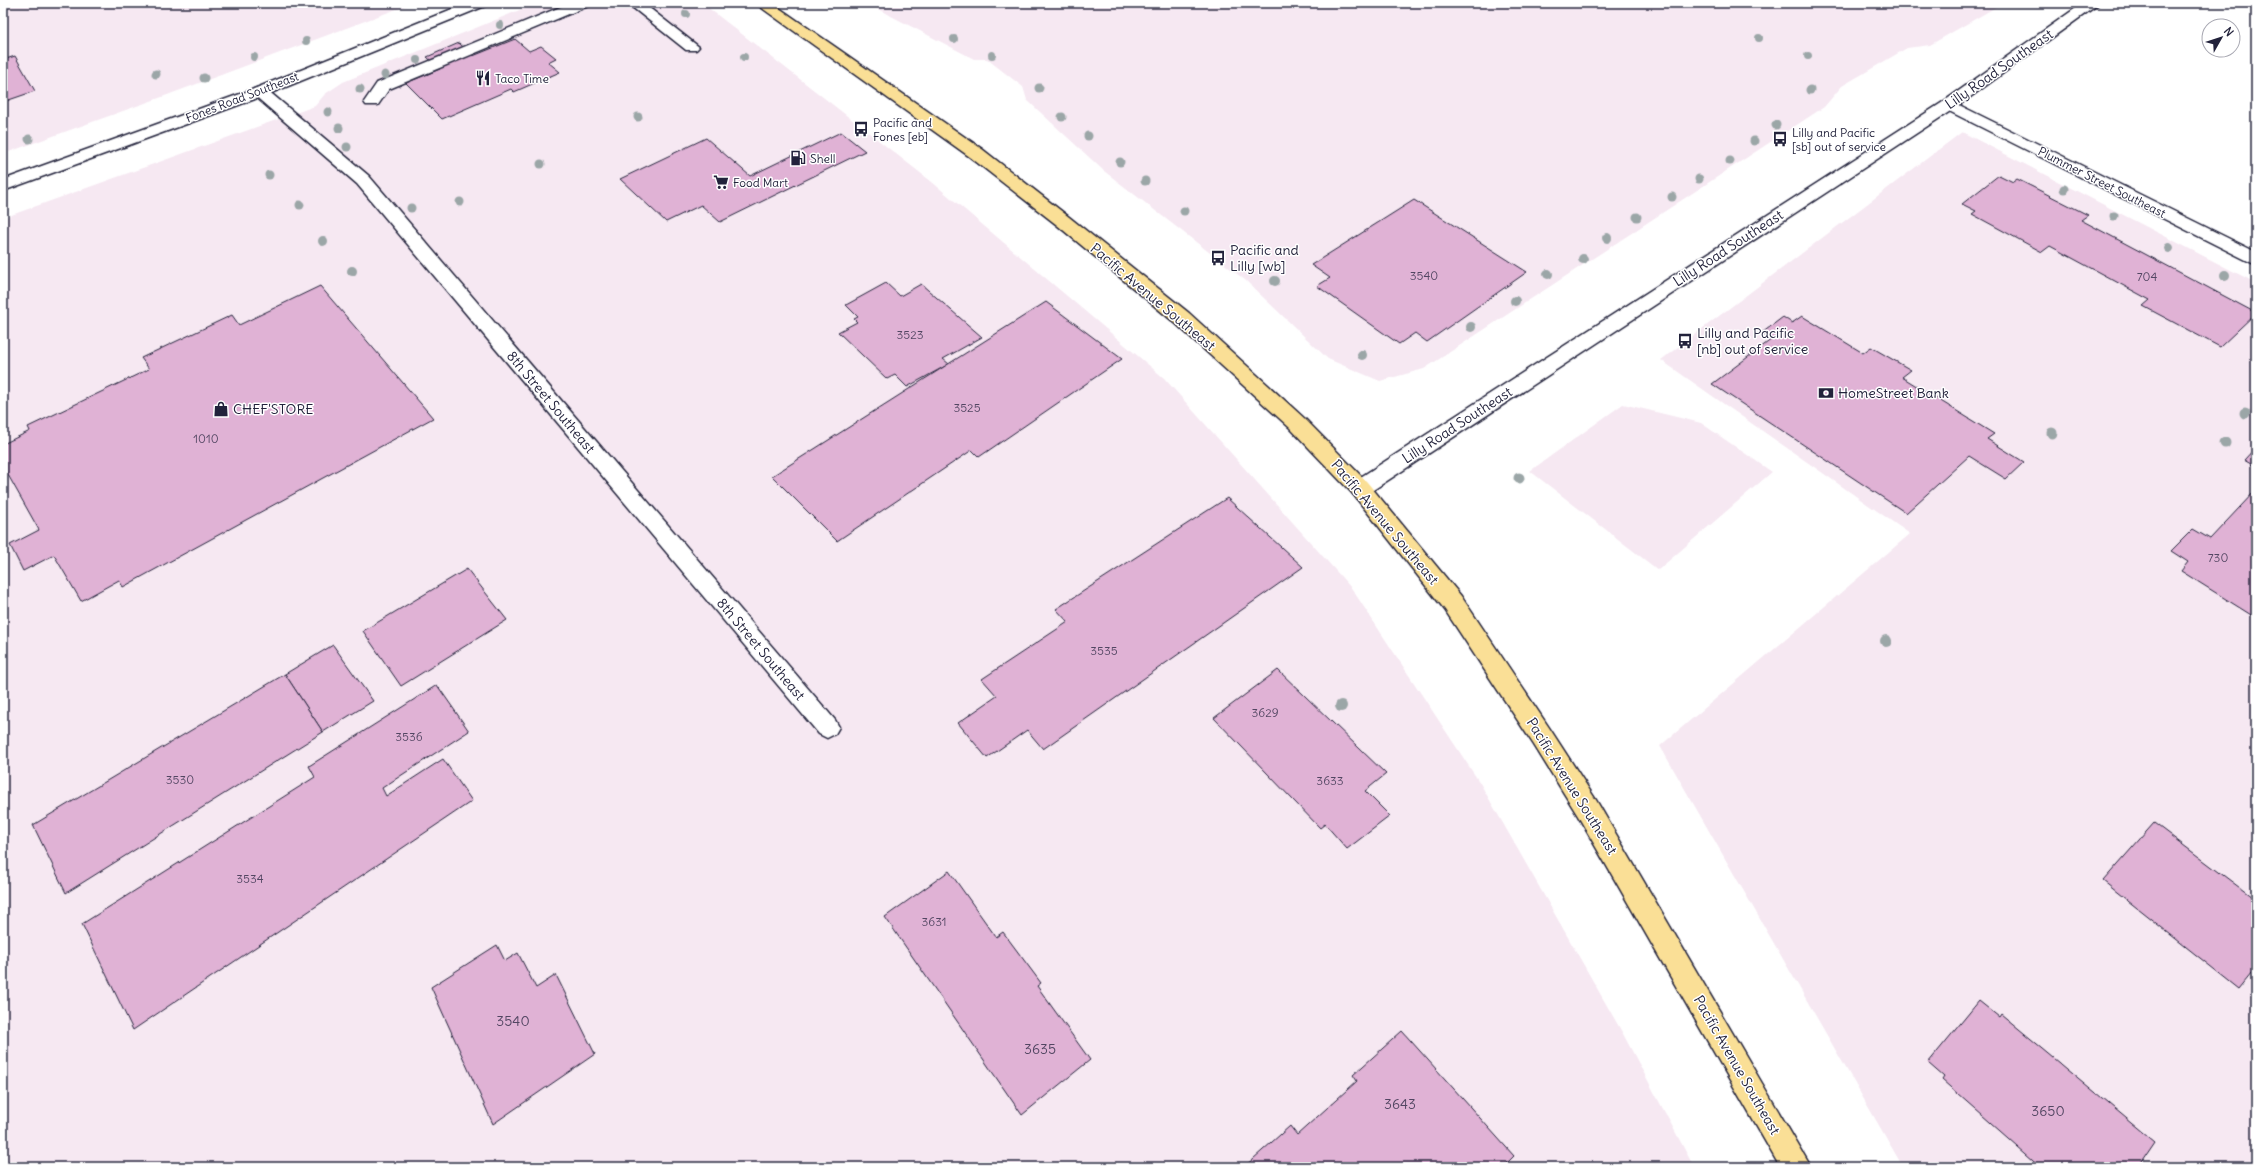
<svg xmlns="http://www.w3.org/2000/svg" width="2259" height="1170" viewBox="0 0 2259 1170" font-family="Delius,sans-serif">
  <style>
    .built { fill: #f6e8f2 }
    .building { fill: #e0b2d5; stroke: #22223b }
    .lines { fill: none; stroke-linecap: round; stroke-linejoin: round }
    .lane-casing { stroke: #22223b; stroke-width: 3 }
    .street-casing { stroke: #22223b; stroke-width: 3 }
    .secondary-casing { stroke: #22223b; stroke-width: 3 }
    .primary-casing { stroke: #22223b; stroke-width: 3 }
    .lane { fill: #fff; fill-rule: evenodd }
    .street { fill: #fff; fill-rule: evenodd }
    .secondary { fill: #fff; fill-rule: evenodd }
    .primary { fill: #fadf96; fill-rule: evenodd }
    .tree { fill: #9ba6a7 }
    .labels { text-anchor: middle; dominant-baseline: central; stroke-width: 3; stroke-linejoin: round; paint-order: stroke }
    .far-poi-label { font-size: 12px; fill: #22223b; stroke: #fff; text-anchor: start }
    .far-street-label { font-size: 12px; fill: #22223b; stroke: #fff }
    .number-label { font-size: 12px; fill: #524662 }
    .street-label { font-size: 14px; fill: #22223b; stroke: #fff }
    .poi-label { font-size: 14px; fill: #22223b; stroke: #fff; text-anchor: start }
    .near-number-label { font-size: 14px; fill: #524662 }
  </style>
  <rect width="100%" height="100%" fill="#fff"/>
  <filter id="ink" filterUnits="userSpaceOnUse"><feTurbulence type="fractalNoise" baseFrequency=".025" numOctaves="2"/><feDisplacementMap in="SourceGraphic" scale="8" xChannelSelector="R" yChannelSelector="G"/><feConvolveMatrix kernelMatrix="1 2 1 2 8 2 1 2 1" color-interpolation-filters="sRGB"/></filter>
  <g filter="url(#ink)">
    <g class="built">
      <path d="M3 3H413L162 97 3 154Z"/>
      <path d="M537 3H702L932 182 1164 378 1352 589 1480 783 1622 1032 1694 1167H3V218L315 106 325 94 343 82Z"/>
      <path d="M866 3H2003L1930 45 1907 48 1842 86 1824 107 1424 369 1380 381 1328 359 1245 280 1104 171 1027 100 1023 87 987 59H974Z"/>
      <path d="M1962 132 2256 283V1167H1903L1660 746 1910 534 1661 360Z"/>
      <path d="M1623 404 1701 423 1772 472 1658 570 1530 471Z"/>
    </g>
    <g class="building">
      <path d="M515 39 529 51 541 46 556 58 548 62 560 72 514 92 511 89 442 119 406 83 440 69 427 57 459 43 473 56Z"/>
      <path d="M3 55 6 59 15 56 35 91 3 102Z"/>
      <path d="M841 132 865 151 720 222 701 205 666 222 620 179 706 138 750 176Z"/>
      <path d="M1999 175 2013 182 2017 179 2088 215 2081 220 2256 313 2220 347 2143 306 2150 300 2050 246 2042 252 1972 214 1976 211 1962 204Z"/>
      <path d="M1414 200 1527 272 1427 342 1415 333 1399 344 1317 286 1330 278 1311 265Z"/>
      <path d="M886 283 900 296 921 284 982 337 943 359 949 364 907 387 895 375 887 379 838 332 857 322 854 319 858 317 846 305Z"/>
      <path d="M320 286 433 418 123 587 119 580 81 601 54 555 23 571 10 545 39 530 3 466V444L30 431 28 427 149 369 141 358 232 315 239 325Z"/>
      <path d="M1046 302 1122 359 979 457 972 450 837 541 772 476Z"/>
      <path d="M1802 316 1863 353 1871 347 1911 370 1902 377 1994 434 1987 439 2024 462 2006 479 1969 456 1906 513 1712 384 1772 339 1762 333 1783 317 1792 323Z"/>
      <path d="M2256 447V467L2244 460Z"/>
      <path d="M2255 491 2256 492V618L2181 571 2188 562 2171 551 2193 529 2210 539Z"/>
      <path d="M1227 498 1303 567 1043 749 1027 730 987 758 958 723 997 696 982 679 1068 622 1056 609Z"/>
      <path d="M467 569 507 620 401 686 363 631Z"/>
      <path d="M333 645 373 701 323 732 285 674Z"/>
      <path d="M1278 670 1386 774 1365 791 1390 816 1347 849 1325 824 1320 828 1214 718Z"/>
      <path d="M285 674 323 732 66 893 33 825Z"/>
      <path d="M437 685 469 731 382 788 386 796 443 759 472 801 133 1030 82 924 315 777 309 766Z"/>
      <path d="M2154 823 2256 900V968L2239 989 2103 881Z"/>
      <path d="M949 871 996 937 1003 932 1041 983 1037 986 1090 1060 1022 1115 885 917Z"/>
      <path d="M497 945 505 961 518 953 536 988 556 975 595 1054 493 1124 431 987Z"/>
      <path d="M1979 1001 1999 1017 2001 1014 2155 1142 2138 1167H2041L1942 1080 1944 1077 1928 1063Z"/>
      <path d="M1402 1031 1514 1156 1503 1167H1244L1290 1126 1297 1135 1357 1081 1353 1075Z"/>
    </g>
    <g class="lines">
      <g class="lane-casing">
        <g id="lane">
          <path d="M570 3H590L588 6 389 89 378 105H366L364 102 377 83Z"/>
          <path d="M627 3H643L699 47 696 50H686Z"/>
        </g>
      </g>
      <g class="street-casing">
        <g id="street">
          <path d="M260 87 266 89 369 176 835 720 839 727 835 734 827 738 819 734 357 184 254 95 252 92 254 89Z"/>
          <path d="M1949 100 2256 252V265L1943 108 1941 105 1943 102Z"/>
        </g>
      </g>
      <g class="secondary-casing">
        <g id="secondary">
          <path d="M467 3H487L485 6 266 95 3 191V180L254 89Z"/>
          <path d="M2083 3H2100L1955 108 1367 494 1360 496 1353 494 1350 488 1353 482 1943 102Z"/>
        </g>
      </g>
      <g class="primary-casing">
        <path id="primary" d="M755 3H772L982 149 1069 217 1189 313 1304 418 1367 482 1461 596 1550 729 1596 800 1811 1167H1780L1578 816 1534 745 1445 610 1353 494 1290 428 1175 323 1057 225 970 157Z"/>
      </g>
      <use href="#lane" class="lane"/>
      <use href="#street" class="street"/>
      <use href="#secondary" class="secondary"/>
      <use href="#primary" class="primary"/>
    </g>
    <g class="tree">
      <circle cx="686" cy="14" r="4"/>
      <circle cx="500" cy="25" r="4"/>
      <circle cx="1759" cy="38" r="4"/>
      <circle cx="954" cy="39" r="4"/>
      <circle cx="306" cy="41" r="4"/>
      <circle cx="992" cy="55" r="4"/>
      <circle cx="1808" cy="56" r="4"/>
      <circle cx="254" cy="57" r="4"/>
      <circle cx="744" cy="57" r="4"/>
      <circle cx="417" cy="60" r="4"/>
      <circle cx="156" cy="74" r="4.5"/>
      <circle cx="385" cy="75" r="4.5"/>
      <circle cx="204" cy="78" r="4.5"/>
      <circle cx="1039" cy="88" r="4.5"/>
      <circle cx="360" cy="89" r="4.5"/>
      <circle cx="1810" cy="90" r="4.5"/>
      <circle cx="328" cy="112" r="4.5"/>
      <circle cx="638" cy="117" r="4.5"/>
      <circle cx="1062" cy="117" r="4.5"/>
      <circle cx="1776" cy="125" r="4.5"/>
      <circle cx="339" cy="128" r="4.5"/>
      <circle cx="1088" cy="136" r="4.5"/>
      <circle cx="29" cy="139" r="4.5"/>
      <circle cx="1754" cy="141" r="4.5"/>
      <circle cx="347" cy="147" r="4.5"/>
      <circle cx="1730" cy="161" r="4.5"/>
      <circle cx="1120" cy="162" r="4.5"/>
      <circle cx="541" cy="164" r="4.5"/>
      <circle cx="269" cy="175" r="4.5"/>
      <circle cx="1699" cy="179" r="4.5"/>
      <circle cx="1145" cy="181" r="4.5"/>
      <circle cx="2064" cy="189" r="4.5"/>
      <circle cx="1672" cy="197" r="4.5"/>
      <circle cx="460" cy="202" r="4.5"/>
      <circle cx="300" cy="205" r="4.5"/>
      <circle cx="411" cy="208" r="4.5"/>
      <circle cx="1184" cy="211" r="4.5"/>
      <circle cx="2114" cy="216" r="4.5"/>
      <circle cx="1637" cy="217" r="4.5"/>
      <circle cx="1607" cy="238" r="5"/>
      <circle cx="323" cy="241" r="5"/>
      <circle cx="2169" cy="248" r="5"/>
      <circle cx="1583" cy="259" r="5"/>
      <circle cx="352" cy="271" r="5"/>
      <circle cx="1548" cy="274" r="5"/>
      <circle cx="2225" cy="275" r="5"/>
      <circle cx="1275" cy="281" r="5"/>
      <circle cx="1515" cy="301" r="5"/>
      <circle cx="1471" cy="327" r="5"/>
      <circle cx="1362" cy="355" r="5"/>
      <circle cx="2245" cy="413" r="5.5"/>
      <circle cx="2052" cy="433" r="5.5"/>
      <circle cx="2225" cy="443" r="5.5"/>
      <circle cx="1519" cy="478" r="5.5"/>
      <circle cx="1886" cy="641" r="6"/>
      <circle cx="1341" cy="706" r="6"/>
    </g>
  </g>
  <defs>
    <g id="restaurant-bare" transform="scale(1.2)"><path d="M-5-6h1v4h1v-4h1v4h1v-4h1v5L-1.5 .5V6h-2V.5L-5-1ZM5-6V6H3V1.5H1.5Q1.5-4 5-6Z" fill="#22223b" stroke="#fff" stroke-width="2.5" paint-order="stroke"/></g>
    <g id="bus-bare" transform="scale(1.2)"><path d="M-5-6H5V4H4V6H2V4H-2V6H-4V4H-5ZM-3.5-4V0h7V-4ZM-3.5 1.2v1.5H-2V1.2ZM2 1.2v1.5H3.5V1.2Z" fill="#22223b" stroke="#fff" stroke-width="2.5" paint-order="stroke"/></g>
    <g id="fuel-bare" transform="scale(1.2)"><path d="M-5.5-6h7V0h2V4h1.3V-2.5L3-4.5l.8-.8L6-3V5H2.5V1h-1V6h-7ZM-4.2-4.7v3.2H.2V-4.7Z" fill="#22223b" stroke="#fff" stroke-width="2.5" paint-order="stroke"/></g>
    <g id="supermarket-bare" transform="scale(1.2)"><path d="M-6-5.5h2.5l.6 2H6L4.5 2H-2.5L-4.4-4H-6ZM-1.5 3.2a1.3 1.3 0 1 0 .1 0ZM3 3.2a1.3 1.3 0 1 0 .1 0Z" fill="#22223b" stroke="#fff" stroke-width="2.5" paint-order="stroke"/></g>
    <g id="bank-bare" transform="scale(1.2)"><path d="M-6-4H6V4H-6ZM0-2.3a2.3 2.3 0 1 0 0 4.6a2.3 2.3 0 1 0 0-4.6Z" fill="#22223b" stroke="#fff" stroke-width="2.5" paint-order="stroke"/></g>
    <g id="shop-bare" transform="scale(1.2)"><path d="M-5-2.5h2.3a2.7 3.5 0 0 1 5.4 0H5L5.5 6h-11ZM-1.5-2.5h3a1.5 2.3 0 0 0-3 0Z" fill="#22223b" stroke="#fff" stroke-width="2.5" paint-order="stroke"/></g>
  </defs>
  <g fill-rule="evenodd">
    <use href="#restaurant-bare" x="483" y="78"/>
    <use href="#bus-bare" x="861" y="129"/>
    <use href="#bus-bare" x="1780" y="139"/>
    <use href="#fuel-bare" x="798" y="158"/>
    <use href="#supermarket-bare" x="721" y="182"/>
    <use href="#bus-bare" x="1218" y="258"/>
    <use href="#bus-bare" x="1685" y="341"/>
    <use href="#bank-bare" x="1826" y="393"/>
    <use href="#shop-bare" x="221" y="409"/>
  </g>
  <g class="labels">
    <g class="far-poi-label">
      <text x="495" y="78">Taco Time</text>
      <text x="873" y="122">Pacific and<tspan x="873" dy="14">Fones [eb]</tspan></text>
      <text x="1792" y="132">Lilly and Pacific<tspan x="1792" dy="14">[sb] out of service</tspan></text>
      <text x="810" y="158">Shell</text>
      <text x="733" y="182">Food Mart</text>
    </g>
    <g class="far-street-label">
      <text transform="translate(242 97) rotate(-21)">Fones Road Southeast</text>
      <text transform="translate(2102 182) rotate(27)">Plummer Street Southeast</text>
    </g>
    <g class="number-label">
      <text x="1424" y="275">3540</text>
      <text x="2147" y="276">704</text>
      <text x="910" y="334">3523</text>
      <text x="967" y="407">3525</text>
      <text x="206" y="438">1010</text>
      <text x="2218" y="557">730</text>
      <text x="1104" y="650">3535</text>
      <text x="1265" y="712">3629</text>
      <text x="409" y="736">3536</text>
      <text x="180" y="779">3530</text>
      <text x="1330" y="780">3633</text>
      <text x="250" y="878">3534</text>
      <text x="934" y="921">3631</text>
    </g>
    <g class="street-label">
      <text transform="translate(1999 69) rotate(-35)">Lilly Road Southeast</text>
      <text transform="translate(1728 248) rotate(-33)">Lilly Road Southeast</text>
      <text transform="translate(1153 297) rotate(40)">Pacific Avenue Southeast</text>
      <text transform="translate(551 402) rotate(50)">8th Street Southeast</text>
      <text transform="translate(1457 425) rotate(-33)">Lilly Road Southeast</text>
      <text transform="translate(1385 522) rotate(50)">Pacific Avenue Southeast</text>
      <text transform="translate(761 649) rotate(50)">8th Street Southeast</text>
      <text transform="translate(1572 786) rotate(58)">Pacific Avenue Southeast</text>
      <text transform="translate(1737 1065) rotate(60)">Pacific Avenue Southeast</text>
    </g>
    <g class="poi-label">
      <text x="1230" y="250">Pacific and<tspan x="1230" dy="16">Lilly [wb]</tspan></text>
      <text x="1697" y="333">Lilly and Pacific<tspan x="1697" dy="16">[nb] out of service</tspan></text>
      <text x="1838" y="393">HomeStreet Bank</text>
      <text x="233" y="409">CHEF'STORE</text>
    </g>
    <g class="near-number-label">
      <text x="513" y="1021">3540</text>
      <text x="1040" y="1049">3635</text>
      <text x="1400" y="1104">3643</text>
      <text x="2048" y="1111">3650</text>
    </g>
  </g>
  <rect width="2259" height="1170" fill="none" stroke="#fff" stroke-width="16"/>
  <rect x="8" y="8" width="2243" height="1154" fill="none" stroke="#22223b" stroke-width="1.5" filter="url(#ink)"/>
  <g transform="translate(2221 38) rotate(51)"><circle r="19" fill="#ffffff" stroke="#a7a7b1"/>
  <path d="M0-3L7 15L0 10L-7 15Z" fill="#22223b"/>
  <text y="-6" font-size="11" font-weight="bold" text-anchor="middle" fill="#22223b">N</text>
  </g>
</svg>
